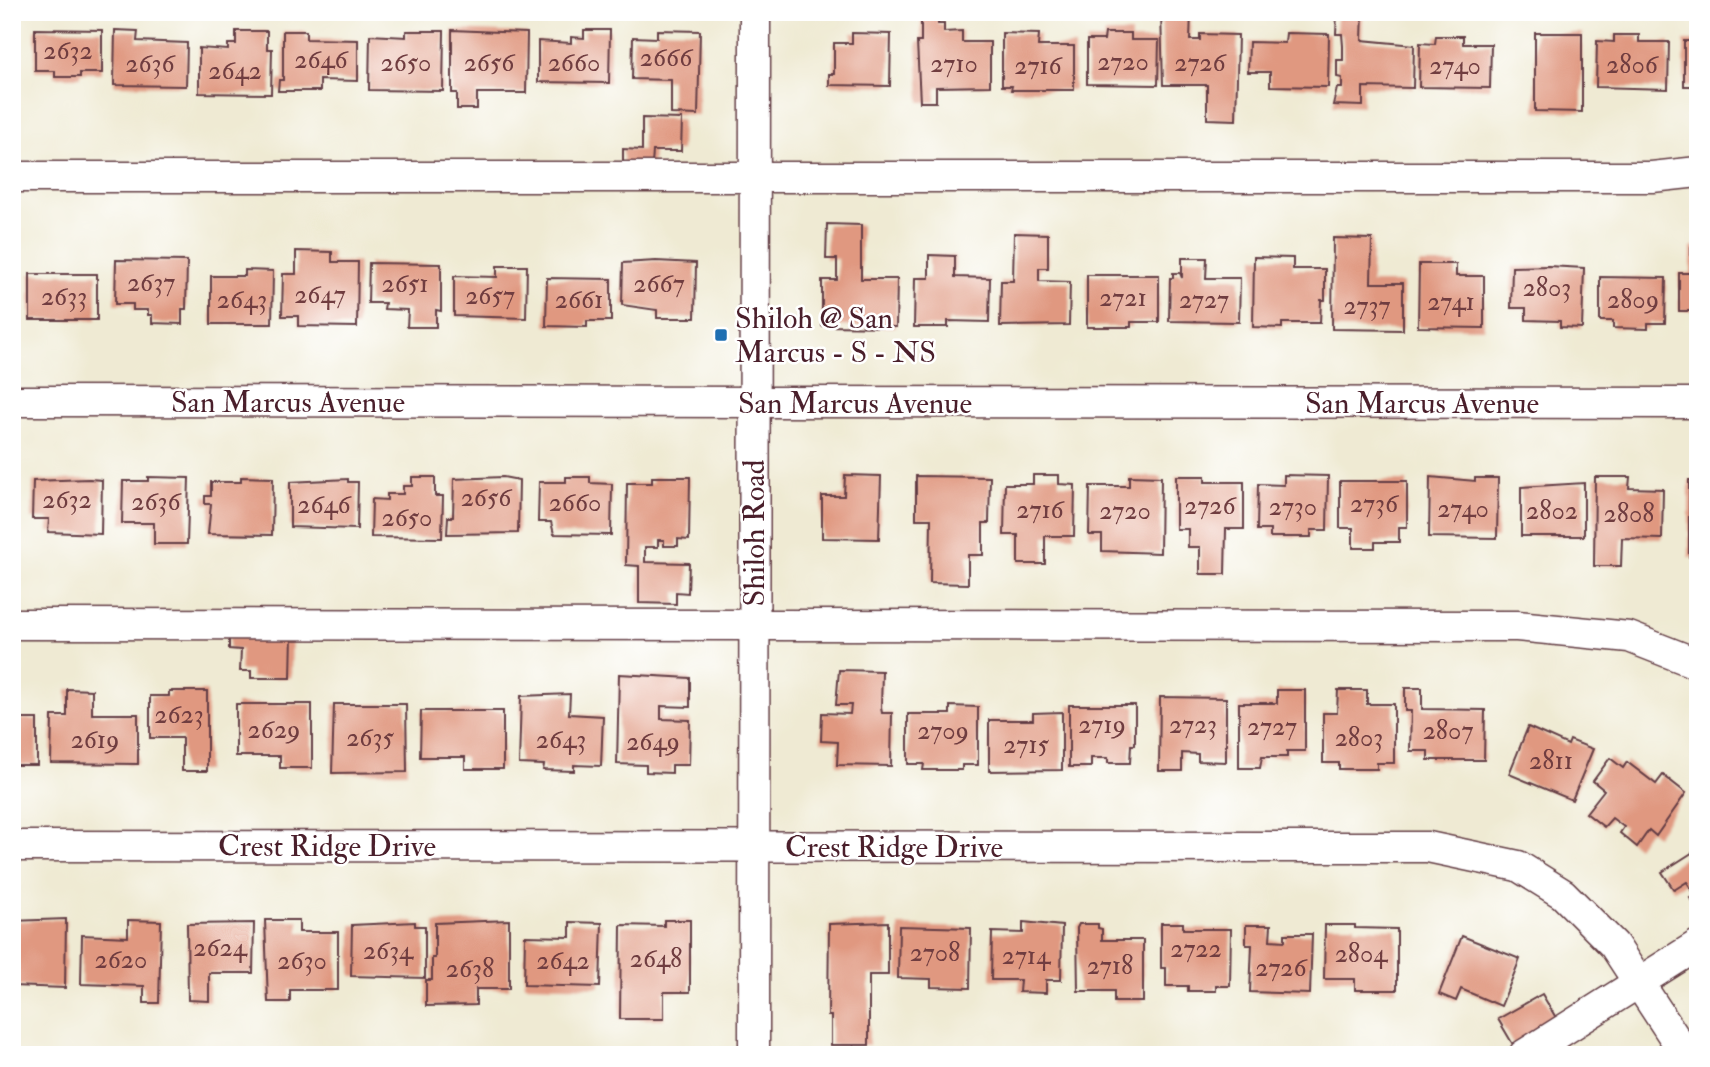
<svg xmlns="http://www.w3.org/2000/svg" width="1710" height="1067" viewBox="0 0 1710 1067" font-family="'IM FELL Double Pica',serif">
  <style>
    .building { fill: #e09880 }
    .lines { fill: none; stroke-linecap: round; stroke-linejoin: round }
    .minor-casing { stroke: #633d44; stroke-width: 33 }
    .minor { stroke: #fff; stroke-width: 30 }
    .poi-dot { fill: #1f6fb2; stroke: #fff; stroke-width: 2.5 }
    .labels { text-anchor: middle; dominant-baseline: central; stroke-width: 5; stroke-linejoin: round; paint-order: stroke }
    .number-label { font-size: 26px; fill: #703d40 }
    .poi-label { font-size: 30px; fill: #4a1f2b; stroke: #fff; text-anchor: start }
    .street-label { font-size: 30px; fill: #4a1f2b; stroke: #fff }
  </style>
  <rect width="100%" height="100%" fill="#fff"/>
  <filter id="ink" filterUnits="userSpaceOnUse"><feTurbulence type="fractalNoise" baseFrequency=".0143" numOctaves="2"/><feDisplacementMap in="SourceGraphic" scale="14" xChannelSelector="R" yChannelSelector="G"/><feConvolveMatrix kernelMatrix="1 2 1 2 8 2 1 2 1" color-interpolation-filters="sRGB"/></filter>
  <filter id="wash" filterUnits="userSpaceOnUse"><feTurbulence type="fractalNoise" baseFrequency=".00686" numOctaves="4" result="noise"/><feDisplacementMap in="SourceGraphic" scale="28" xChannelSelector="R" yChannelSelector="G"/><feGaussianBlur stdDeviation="1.57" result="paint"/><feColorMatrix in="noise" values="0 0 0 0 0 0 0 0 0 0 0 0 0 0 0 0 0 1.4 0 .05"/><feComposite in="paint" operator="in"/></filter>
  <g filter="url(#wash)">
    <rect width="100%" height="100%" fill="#efead3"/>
    <g id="blocks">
      <g class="building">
        <path d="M1161 12H1191L1190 40H1200V34L1238 35 1236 120 1207 119V85H1163Z"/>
        <path d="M1337 12H1363L1362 40 1414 45 1413 88 1363 87V106L1333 105 1337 88H1342V78L1337 77V60H1343V46L1342 34H1336Z"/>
        <path d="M921 16H938V24H944V32L962 31V42H990V86L936 87V102H920L917 42H921Z"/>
        <path d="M35 29 102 30V73H80V77H55V71H35Z"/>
        <path d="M115 30 138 31 137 41 187 43 186 86 114 85Z"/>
        <path d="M452 30 527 33 526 93H477V109H457V93H452Z"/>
        <path d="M584 30H610L609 83 538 82V41L571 43V37L584 38Z"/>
        <path d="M657 30 700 31 698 115 671 114V80L632 79 633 37 657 38Z"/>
        <path d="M12 31H18L17 79H12Z"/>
        <path d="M236 31H267V49H272L271 94 199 93V48L228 50V44H236Z"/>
        <path d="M283 31H306V39L358 40V81L320 80V91H278L279 80H283Z"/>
        <path d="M406 31H444L443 91 369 90 370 35 406 37Z"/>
        <path d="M852 33 891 34 890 86 829 85V74H834V43H852Z"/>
        <path d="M1002 33 1039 34 1038 46H1074V90H1011L1012 86H1002Z"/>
        <path d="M1105 33H1131V40H1159L1158 85 1087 84V40H1104Z"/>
        <path d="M1286 33 1329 34 1328 87 1270 86V72H1248L1249 42 1285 43Z"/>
        <path d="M1535 33H1582V112L1535 111Z"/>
        <path d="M1614 35H1639V42H1669L1668 89 1596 87 1597 41 1614 42Z"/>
        <path d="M1436 36H1463V44H1491L1490 88 1419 87 1420 43 1435 44Z"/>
        <rect x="1684" y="41" width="14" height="45"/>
        <path d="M642 118 682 119 681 151H653L652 165 623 164V149L642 150Z"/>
        <path d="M827 224 861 225V279H897L896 327 822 326V280H837V259H826Z"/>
        <path d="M1014 233 1048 234V268H1039V281L1070 282 1069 325 1000 326 1001 281H1013Z"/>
        <path d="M1333 238 1372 239 1371 283H1403V330L1332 329Z"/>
        <path d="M1698 246V311H1679V273H1691V247Z"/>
        <path d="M296 251 332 252V262H358L357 327 298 326V316H282L283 274H296Z"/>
        <path d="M929 255 955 256V277L990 278 989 322 948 321V327H914L915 278H929Z"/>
        <path d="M1254 257 1293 258V269H1325V300H1321L1320 323H1282V328L1253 327Z"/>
        <path d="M1182 258H1207L1206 278H1240L1239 322 1169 321 1170 278H1173V273H1180L1182 278Z"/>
        <path d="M116 260 187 261 186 309H182V324L152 323V315H148V310H133V304H115Z"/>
        <path d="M656 261 696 263 695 318H657V310L622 305 623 263Z"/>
        <path d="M12 263H19L18 331H12Z"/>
        <path d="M369 263 441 264V311L436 310V327H407L408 310 384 309 385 303H368Z"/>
        <path d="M1419 264H1456V276H1484V328L1418 327Z"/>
        <path d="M497 266H527L526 318 454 316V276L497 277Z"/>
        <path d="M1548 266 1584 268 1582 328 1560 327V321L1526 320V308H1511L1512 267Z"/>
        <path d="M245 270 273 271 272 324H211V276H245Z"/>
        <rect x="30" y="274" width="67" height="46"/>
        <path d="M1087 275H1159V322H1131V327H1087Z"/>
        <path d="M1600 277 1666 278 1665 323H1648V329L1613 328V321H1600Z"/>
        <path d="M547 278 611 279V321H587V327L546 326Z"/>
        <path d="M845 475 881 476 879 539 822 538V496H844Z"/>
        <path d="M1033 475H1059V484L1075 485 1074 536H1045V564H1018V535H1004L1005 484H1033Z"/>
        <path d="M1284 475 1328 476 1327 530H1311V537H1270V530H1257L1258 484 1284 485Z"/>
        <path d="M916 476 990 477 989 523H983V555H968V584L930 583 931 519H916Z"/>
        <path d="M1129 476 1161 477 1160 553 1102 551V535H1089L1090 486H1129Z"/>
        <path d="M1176 476H1205V482H1244V529H1226L1225 574H1200V547H1188V529H1176Z"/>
        <path d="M148 477 189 478 187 544H154V523H122L123 481H148Z"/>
        <path d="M241 477 273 478 272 535 208 534 211 504H205V496H211V482H241Z"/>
        <path d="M412 477H435V496H443L442 538 371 537 372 499 387 500V494H403V486H412Z"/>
        <path d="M503 477 519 480 518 533 447 534 448 517H453L454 479Z"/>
        <path d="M566 477H590V483L612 484 611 535 554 534 551 522H538L539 482H566Z"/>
        <path d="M652 477H690L689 540 678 539V546H664V540H658V547H645V562L689 563 688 593 676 592V604L639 603V566L626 565 627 483H652Z"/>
        <path d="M1430 477 1475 481V478H1498L1497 538 1429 537Z"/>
        <path d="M1595 477H1630L1629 488 1663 489 1662 539 1622 538 1621 566H1594Z"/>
        <path d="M89 479 102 480 101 534 48 532 49 519H32L33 481Z"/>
        <path d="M348 479V482H358L357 529 290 527V482Z"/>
        <rect x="1689" y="480" width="9" height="77"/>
        <path d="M1340 481H1407V527H1399V542H1375V548H1353V528H1340Z"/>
        <path d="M12 483H17L16 534 12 533Z"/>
        <path d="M1584 483V536H1521V487Z"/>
        <path d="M292 634 291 678H251V671H240L241 650 229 649V637Z"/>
        <path d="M839 670 882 671 881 708 882 713H892L891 766 837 765 838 742 821 741 822 713 850 714 851 705H836Z"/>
        <path d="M619 674 690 678V707L661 706V719L690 720 689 765H672V773L646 772V765L617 764Z"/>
        <path d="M1405 688H1422V709L1485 710 1484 760H1428V751H1410L1411 711H1405Z"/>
        <path d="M67 689 92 690V714H138V764L51 763 52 716H67Z"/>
        <path d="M1277 690H1305V751H1287V757H1262L1260 768H1239V703H1277Z"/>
        <path d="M1338 690H1367V704H1394V763H1377V769H1339V763H1323V713H1337Z"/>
        <path d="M169 691H207V771H182V738H150V696H169Z"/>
        <path d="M570 694 569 714 603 716 601 766 574 765V771L543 770 544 765 519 764 521 696Z"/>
        <path d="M1160 697 1226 698V762L1198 761V754L1182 753V771H1159Z"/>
        <path d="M236 704H312V768H280V756H236Z"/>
        <path d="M334 704H406L407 772 332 773Z"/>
        <path d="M1069 705H1135V745H1131L1130 763H1108V758H1091V767H1069Z"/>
        <path d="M950 706 978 707V765H962V770H923L924 764H908V714H950Z"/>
        <path d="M421 711H503V769H465V757H420Z"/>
        <path d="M1062 712V770L989 771V720H1033V713Z"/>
        <rect x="12" y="719" width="25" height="46"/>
        <path d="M1528 727 1568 745 1570 740 1593 749 1572 800 1509 774Z"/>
        <path d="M1610 758 1623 768 1627 762 1656 784 1663 775 1686 793 1656 836 1649 830 1637 847 1620 833 1624 827 1612 818 1604 827 1586 813 1604 790 1593 781Z"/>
        <path d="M1698 849V910L1690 898 1695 895 1687 882 1674 890 1662 872Z"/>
        <path d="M66 919 65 988 12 986V921Z"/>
        <path d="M128 920 161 921 159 1003H144V986L81 984 82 935 128 937Z"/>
        <path d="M265 920H299V932H338V990H290V1002H268Z"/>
        <path d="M509 920V989H476V1005L426 1006V980H432V958H435V923Z"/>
        <path d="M664 920H690V992H664V1019H620L621 925 664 926Z"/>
        <path d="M415 922V926H425V978L351 976 352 925Z"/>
        <path d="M570 922 602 923 600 987 524 985 525 936 570 937Z"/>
        <path d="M888 922V975H869V1045H831V1016H828L829 924Z"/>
        <path d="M1023 922 1062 926 1061 980H1046V993L1019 992 1020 980H991L992 932 1023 933Z"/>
        <path d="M254 923 253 973H209V1001L188 1000 187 924Z"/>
        <path d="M1161 923H1183V929H1231L1230 986H1216V991H1188V986H1166V968H1161Z"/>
        <path d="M1079 924H1098V928L1102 929V940H1143V1002H1114V991H1078L1077 928Z"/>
        <path d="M1246 925H1271L1270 940 1285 941V934H1312L1310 994 1250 992 1252 945H1246Z"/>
        <path d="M1325 925H1355V928L1397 929V990H1355V979H1324Z"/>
        <path d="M899 926 971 928 970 988 931 987V979L898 978Z"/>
        <path d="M1462 936 1520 959 1501 1006 1461 989 1456 1001 1439 994Z"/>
        <path d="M1542 994 1559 1023 1515 1048 1498 1019Z"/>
      </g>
    </g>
  </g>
  <g filter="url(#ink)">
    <use href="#blocks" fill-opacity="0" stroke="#633d44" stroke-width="2"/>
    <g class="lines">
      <g class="minor-casing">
        <g id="minor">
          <path d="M12 177H1652L1698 172"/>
          <path d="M12 401 1698 403"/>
          <path d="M12 624 1517 626 1629 637 1698 664"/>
          <path d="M12 846 1428 847 1518 866 1563 894 1614 945 1686 1055"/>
          <path d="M754 1055 755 12"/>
          <path d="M1524 1055 1698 945"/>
        </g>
      </g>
      <use href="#minor" class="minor"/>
    </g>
  </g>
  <rect class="poi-dot" x="714" y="328" width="14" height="14" rx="3.5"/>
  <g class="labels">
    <g class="number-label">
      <text x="68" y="51">2632</text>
      <text x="666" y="58">2666</text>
      <text x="321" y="60">2646</text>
      <text x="1123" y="62">2720</text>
      <text x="406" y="63">2650</text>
      <text x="489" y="63">2656</text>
      <text x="574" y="63">2660</text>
      <text x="1200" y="63">2726</text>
      <text x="150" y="64">2636</text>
      <text x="954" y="64">2710</text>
      <text x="1632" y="65">2806</text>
      <text x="1038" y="66">2716</text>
      <text x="1455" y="66">2740</text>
      <text x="235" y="71">2642</text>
      <text x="151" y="283">2637</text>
      <text x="405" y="284">2651</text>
      <text x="659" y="284">2667</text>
      <text x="1547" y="288">2803</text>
      <text x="320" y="295">2647</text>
      <text x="490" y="296">2657</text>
      <text x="64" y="297">2633</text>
      <text x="1123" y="298">2721</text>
      <text x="242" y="300">2643</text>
      <text x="579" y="300">2661</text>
      <text x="1204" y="300">2727</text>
      <text x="1633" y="300">2809</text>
      <text x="1451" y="302">2741</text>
      <text x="1367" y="306">2737</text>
      <text x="486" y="498">2656</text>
      <text x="67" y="500">2632</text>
      <text x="156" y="502">2636</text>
      <text x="575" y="503">2660</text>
      <text x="1374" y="504">2736</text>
      <text x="324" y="505">2646</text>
      <text x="1210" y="506">2726</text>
      <text x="1293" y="507">2730</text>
      <text x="1463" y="509">2740</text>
      <text x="1040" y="510">2716</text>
      <text x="1125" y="511">2720</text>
      <text x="1552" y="511">2802</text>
      <text x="1629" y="514">2808</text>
      <text x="407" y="518">2650</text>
      <text x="179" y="715">2623</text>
      <text x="1102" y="725">2719</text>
      <text x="1193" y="725">2723</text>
      <text x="1272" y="727">2727</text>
      <text x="274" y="730">2629</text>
      <text x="943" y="731">2709</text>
      <text x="1448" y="731">2807</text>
      <text x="370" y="738">2635</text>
      <text x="1359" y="738">2803</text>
      <text x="95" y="740">2619</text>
      <text x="561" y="740">2643</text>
      <text x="653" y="742">2649</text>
      <text x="1026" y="745">2715</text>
      <text x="1551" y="761">2811</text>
      <text x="220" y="948">2624</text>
      <text x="1196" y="949">2722</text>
      <text x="388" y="951">2634</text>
      <text x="935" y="953">2708</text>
      <text x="1361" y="954">2804</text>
      <text x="1026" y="956">2714</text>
      <text x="656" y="959">2648</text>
      <text x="121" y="960">2620</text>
      <text x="302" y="961">2630</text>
      <text x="563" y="961">2642</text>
      <text x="1110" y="966">2718</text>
      <text x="1281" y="968">2726</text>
      <text x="470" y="969">2638</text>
    </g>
    <g class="poi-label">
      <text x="735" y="318">Shiloh @ San<tspan x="735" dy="34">Marcus - S - NS</tspan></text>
    </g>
    <g class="street-label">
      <text x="288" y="402">San Marcus Avenue</text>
      <text x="855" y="403">San Marcus Avenue</text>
      <text x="1422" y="403">San Marcus Avenue</text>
      <text transform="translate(754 533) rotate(-90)">Shiloh Road</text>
      <text x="327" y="846">Crest Ridge Drive</text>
      <text x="894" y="847">Crest Ridge Drive</text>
    </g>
  </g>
  <rect width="1710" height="1067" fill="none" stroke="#fff" stroke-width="42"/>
</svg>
